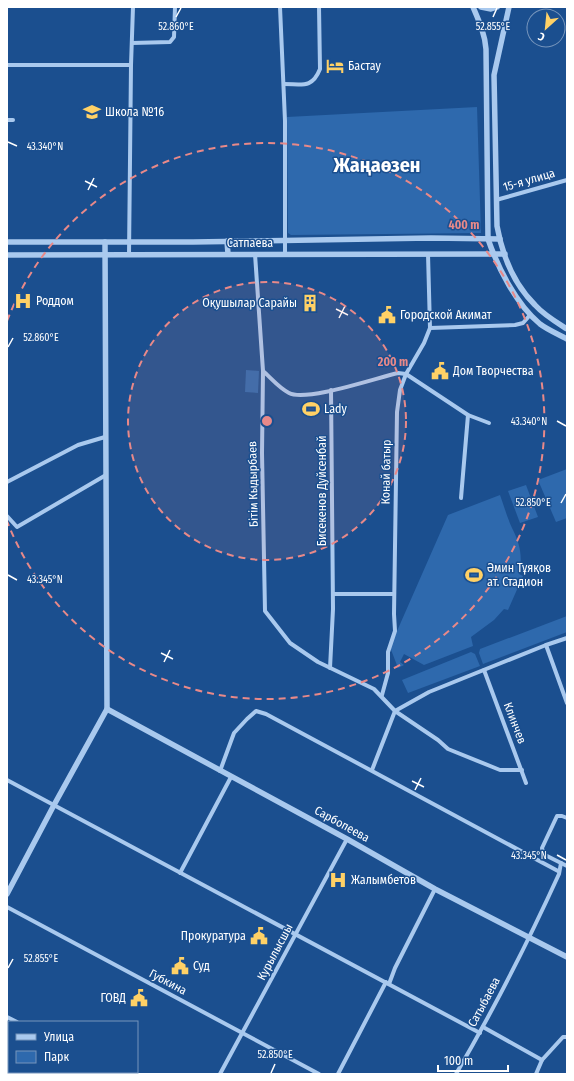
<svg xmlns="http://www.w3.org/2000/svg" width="574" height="1081" viewBox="0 0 574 1081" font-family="'Fira Sans Condensed',sans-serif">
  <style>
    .green { fill: #2e69ad }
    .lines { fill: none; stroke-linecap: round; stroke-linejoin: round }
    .minor { stroke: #a9c9ee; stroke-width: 4 }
    .tertiary { stroke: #a9c9ee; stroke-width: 5.5 }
    .ticks { fill: none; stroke: #fff; stroke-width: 1.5 }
    .ring { fill: none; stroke: #e88989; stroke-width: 2; stroke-dasharray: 7 5 }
    .labels { text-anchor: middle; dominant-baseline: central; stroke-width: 3; stroke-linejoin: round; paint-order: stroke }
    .poi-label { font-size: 12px; fill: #fff; stroke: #1b4f8f; text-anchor: start }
    .street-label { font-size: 12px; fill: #fff; stroke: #1b4f8f }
    .town-label { font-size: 20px; font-weight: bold; fill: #fff; stroke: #1b4f8f }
    .ticks-label { font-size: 10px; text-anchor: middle; fill: #fff; stroke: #1b4f8f; stroke-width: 3; stroke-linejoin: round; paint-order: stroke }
    .centre { fill: #e88989; stroke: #1b4f8f; stroke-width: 2 }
    .ring-label { font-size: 12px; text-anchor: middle; font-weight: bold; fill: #e88989; stroke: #1b4f8f; stroke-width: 3; stroke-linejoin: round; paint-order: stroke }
  </style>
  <rect width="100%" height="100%" fill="#1b4f8f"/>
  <g class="green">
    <path d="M477 107 481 233 291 235 288 233 287 117Z"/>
    <path d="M246 370 259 371 258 393 245 392Z"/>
    <path d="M567 469V518L556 522 538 480Z"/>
    <path d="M526 485 538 517 520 523 508 491Z"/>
    <path d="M500 495C504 506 507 517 512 528 520 544 523 556 519 574L523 576 508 610 504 609 494 620 471 637 473 646 424 665 404 654 400 662 404 665 398 668 390 647 448 515Z"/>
    <path d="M567 616V632L483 664 479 653 480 649Z"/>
    <path d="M471 652 475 654 480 666 408 693 402 680Z"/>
  </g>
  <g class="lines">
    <g class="minor">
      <path d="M280 7 285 121V254"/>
      <path d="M132 43 170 42 174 37 175 7"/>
      <path d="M7 65H131"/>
      <path d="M284 84C302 84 312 89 320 69L319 7"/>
      <path d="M7 120H13"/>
      <path d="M496 200 567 180"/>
      <path d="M255 254 263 371 262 453 265 611 290 643 318 662 374 689 395 711 438 740 448 749 500 770H522"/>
      <path d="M129 255 131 65 133 7"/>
      <path d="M430 328 515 325 523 323 530 315"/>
      <path d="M263 371C271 378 279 388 289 393 306 402 376 378 398 373L406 374 468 415 489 423"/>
      <path d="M7 482 78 445 105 437"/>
      <path d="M461 498 468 415"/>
      <path d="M7 516 17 527 106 475"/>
      <path d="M333 594H394"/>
      <path d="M546 645 567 703"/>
      <path d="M330 668 333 609 331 390"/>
      <path d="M484 670 526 783"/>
      <path d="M382 695 388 673V652L395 631 394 614 397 412 400 390 406 374 424 343 430 328 428 254"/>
      <path d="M372 770 395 711 429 692 546 645 567 638"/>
      <path d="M220 771 234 733 247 719 256 711 266 714 558 871"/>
      <path d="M7 780 480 1033"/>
      <path d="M567 818 562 816H557L542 848 543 852 545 855 567 866"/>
      <path d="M180 873 231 777"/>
      <path d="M7 907 319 1074"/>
      <path d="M389 984 395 968 435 889"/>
      <path d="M7 1017 17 1022"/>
      <path d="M483 1027 542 1060"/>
      <path d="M111 1072 115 1074"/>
      <path d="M220 1074 347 839"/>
      <path d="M338 1074 386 982"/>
      <path d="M456 1074C494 1009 528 942 559 874L561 863"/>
      <path d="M536 1074 542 1060 563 1037H567"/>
    </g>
    <g class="tertiary">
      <path d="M473 7C479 21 485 34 486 49L488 239C498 268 516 304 540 324 548 330 558 334 567 339"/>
      <path d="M481 7 491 9 497 7"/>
      <path d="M509 7 494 75 497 226C502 254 514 284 535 305 544 315 556 322 567 329"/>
      <path d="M227 241 228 254"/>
      <path d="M7 242H193L431 238 500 239"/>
      <path d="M7 255 505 254"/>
      <path d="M107 709 347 839 435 889 567 957"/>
      <path d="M7 894 54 805 107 709 105 242"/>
    </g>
  </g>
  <path class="ticks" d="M176 17 181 8M493 17 497 8M8 142 17 146M85 181 97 187M88 190 94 178M336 309 348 315M339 318 345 306M8 347 13 338M557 421 566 426M561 503 566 494M8 575 17 580M161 653 173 659M164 662 170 650M412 781 424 787M415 790 421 778M557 855 566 860M8 968 13 959M271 1073 275 1064"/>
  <circle cx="267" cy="421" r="139" fill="#e88989" fill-opacity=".12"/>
  <g class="ring">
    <circle cx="267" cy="421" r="139"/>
    <path d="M7 321A278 278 0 1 1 7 521"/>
  </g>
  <defs>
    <g id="hotel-bare" transform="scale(1.38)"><path d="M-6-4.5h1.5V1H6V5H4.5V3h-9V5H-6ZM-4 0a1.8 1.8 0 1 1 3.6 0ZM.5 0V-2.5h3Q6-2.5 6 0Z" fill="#ffd166" stroke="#1b4f8f" stroke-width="2.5" paint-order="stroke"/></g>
    <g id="school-bare" transform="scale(1.38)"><path d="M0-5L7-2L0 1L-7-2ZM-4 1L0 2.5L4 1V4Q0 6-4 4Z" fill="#ffd166" stroke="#1b4f8f" stroke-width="2.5" paint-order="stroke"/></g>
    <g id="hospital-bare" transform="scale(1.38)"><path d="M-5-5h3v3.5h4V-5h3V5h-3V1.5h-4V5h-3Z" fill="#ffd166" stroke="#1b4f8f" stroke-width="2.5" paint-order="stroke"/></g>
    <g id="building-bare" transform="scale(1.38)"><path d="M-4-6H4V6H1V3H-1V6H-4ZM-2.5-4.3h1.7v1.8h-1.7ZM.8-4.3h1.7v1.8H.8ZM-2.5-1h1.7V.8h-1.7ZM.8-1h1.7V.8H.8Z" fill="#ffd166" stroke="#1b4f8f" stroke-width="2.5" paint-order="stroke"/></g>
    <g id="civic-bare" transform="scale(1.38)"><path d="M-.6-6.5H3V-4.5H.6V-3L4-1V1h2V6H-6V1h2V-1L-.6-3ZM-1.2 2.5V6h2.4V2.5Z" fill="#ffd166" stroke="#1b4f8f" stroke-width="2.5" paint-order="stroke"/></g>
    <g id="stadium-bare" transform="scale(1.38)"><path d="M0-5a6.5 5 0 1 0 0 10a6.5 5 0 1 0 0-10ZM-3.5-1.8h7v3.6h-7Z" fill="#ffd166" stroke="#1b4f8f" stroke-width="2.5" paint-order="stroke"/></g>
  </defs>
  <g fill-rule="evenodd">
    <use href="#hotel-bare" x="335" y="66"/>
    <use href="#school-bare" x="92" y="112"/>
    <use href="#hospital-bare" x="23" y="301"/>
    <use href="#building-bare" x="310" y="303"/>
    <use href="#civic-bare" x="387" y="315"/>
    <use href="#civic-bare" x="440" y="371"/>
    <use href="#stadium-bare" x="311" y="409"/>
    <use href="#stadium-bare" x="474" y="575"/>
    <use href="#hospital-bare" x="338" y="880"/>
    <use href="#civic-bare" x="259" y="936"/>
    <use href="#civic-bare" x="180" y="966"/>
    <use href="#civic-bare" x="139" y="998"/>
  </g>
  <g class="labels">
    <g class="poi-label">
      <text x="348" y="66">Бастау</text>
      <text x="105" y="112">Школа №16</text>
      <text x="36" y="301">Роддом</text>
      <text x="297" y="303" text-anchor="end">Оқушылар Сарайы</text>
      <text x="400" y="315">Городской Акимат</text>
      <text x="453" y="371">Дом Творчества</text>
      <text x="324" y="409">Lady</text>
      <text x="487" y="568">Әмин Тұяқов<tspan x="487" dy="14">ат. Стадион</tspan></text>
      <text x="351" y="880">Жалымбетов</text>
      <text x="246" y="936" text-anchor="end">Прокуратура</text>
      <text x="193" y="966">Суд</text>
      <text x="126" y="998" text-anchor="end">ГОВД</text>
    </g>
    <g class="street-label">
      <text transform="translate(529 180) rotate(-16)">15-я улица</text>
      <text x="250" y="243">Сатпаева</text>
      <text transform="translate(386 472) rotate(-89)">Конай батыр</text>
      <text transform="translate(253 484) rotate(-91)">Бiтiм Кыдырбаев</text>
      <text transform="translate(322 491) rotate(-90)">Бисекенов Дуйсенбай</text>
      <text transform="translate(515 723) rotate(69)">Клинчев</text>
      <text transform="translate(342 824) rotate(29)">Сарбопеева</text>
      <text transform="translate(275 952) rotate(-62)">Курылысшы</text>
      <text transform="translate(168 982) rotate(28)">Губкина</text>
      <text transform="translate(484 1002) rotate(-62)">Сатыбаева</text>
    </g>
    <g class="town-label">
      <text x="377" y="165">Жаңаөзен</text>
    </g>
  </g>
  <g class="ticks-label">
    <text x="176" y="30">52.860°E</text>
    <text x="493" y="30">52.855°E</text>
    <text x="45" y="150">43.340°N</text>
    <text x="41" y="341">52.860°E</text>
    <text x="529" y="425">43.340°N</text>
    <text x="533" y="506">52.850°E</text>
    <text x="45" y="583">43.345°N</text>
    <text x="529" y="859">43.345°N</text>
    <text x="41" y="962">52.855°E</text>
    <text x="275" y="1058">52.850°E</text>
  </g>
  <circle cx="267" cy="421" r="6" class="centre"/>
  <g class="ring-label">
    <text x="464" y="229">400 m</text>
    <text x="393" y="366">200 m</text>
  </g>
  <rect width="574" height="1081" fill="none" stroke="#ffffff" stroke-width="16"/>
  <rect x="8" y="1021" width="130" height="52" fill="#1b4f8f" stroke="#7695bc"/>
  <rect x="16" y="1034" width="20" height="6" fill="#a9c9ee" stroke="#7695bc"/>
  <text x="44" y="1041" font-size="12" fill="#ffffff">Улица</text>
  <rect x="16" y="1051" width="20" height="12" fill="#2e69ad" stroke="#7695bc"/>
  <text x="44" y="1061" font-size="12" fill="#ffffff">Парк</text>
  <g transform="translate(546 28) rotate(207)"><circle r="19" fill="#1b4f8f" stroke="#7695bc"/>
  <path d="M0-3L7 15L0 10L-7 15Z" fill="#ffd166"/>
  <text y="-6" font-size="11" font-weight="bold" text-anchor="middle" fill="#ffffff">С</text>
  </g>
  <path d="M438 1065v6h70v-6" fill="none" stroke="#ffffff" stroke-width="2"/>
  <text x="444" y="1065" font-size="12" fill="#ffffff" stroke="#1b4f8f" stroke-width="3" paint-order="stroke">100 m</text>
</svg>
